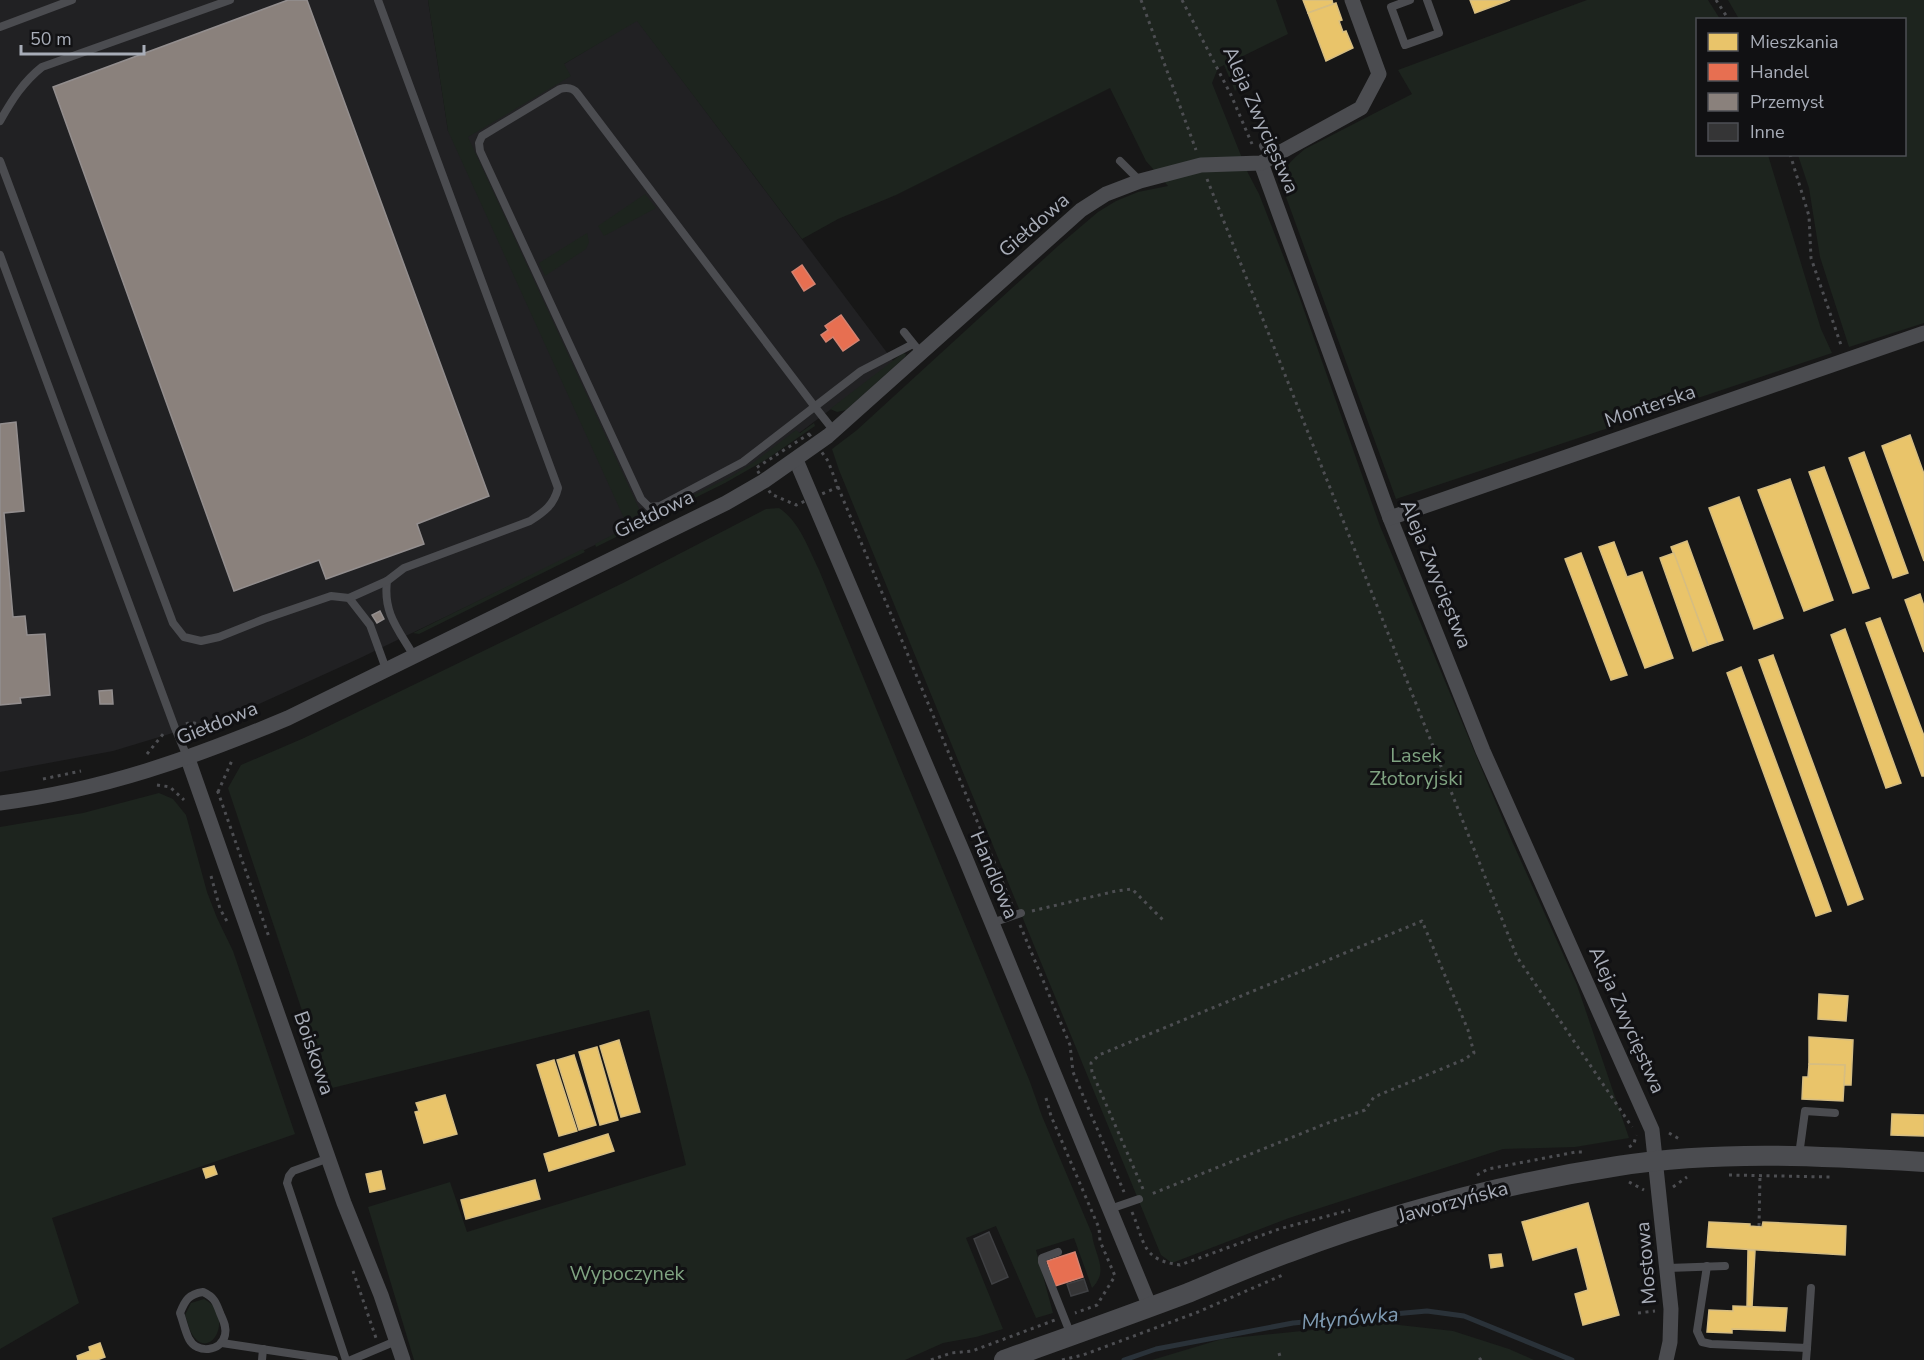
<svg xmlns="http://www.w3.org/2000/svg" width="1924" height="1360" viewBox="0 0 1924 1360" font-family="'Nunito Sans',sans-serif">
  <style>
    .built { fill: #212123 }
    .green { fill: #1d241e }
    .homes { fill: #e9c46a; stroke: #d6bd81; stroke-width: 1.5 }
    .shops { fill: #e76f51; stroke: #d48270; stroke-width: 1.5 }
    .industry { fill: #8a817c; stroke: #938e8e; stroke-width: 1.5 }
    .lines { fill: none; stroke-linecap: round; stroke-linejoin: round }
    .stream { stroke: #2a3239; stroke-width: 5 }
    .building { fill: #353536; stroke: #3f4043; stroke-width: 1.5 }
    .path { stroke: #4d4e52; stroke-width: 3; stroke-dasharray: 3 4.5; stroke-linecap: butt }
    .service { stroke: #4b4c50; stroke-width: 8 }
    .minor { stroke: #4b4c50; stroke-width: 15 }
    .tertiary { stroke: #4b4c50; stroke-width: 20 }
    .labels { text-anchor: middle; dominant-baseline: central; stroke-width: 6; stroke-linejoin: round; paint-order: stroke }
    .street-label { font-size: 20px; fill: #a8adb8; stroke: #111113 }
    .park-label { font-size: 20px; fill: #7fa381; stroke: #111113 }
    .water-label { font-size: 21px; font-style: italic; fill: #7f9bb3; stroke: #111113 }
  </style>
  <rect width="100%" height="100%" fill="#171717"/>
  <path class="built" d="M0 0H428L448 131 451 132 637 20 894 362 779 448 742 471 703 493 358 659 239 713 113 751 0 772Z"/>
  <g class="green">
    <path d="M428 0H1276L1288 34 1235 60 1243 82 1235 91 1224 65 1218 68 1212 83 1248 173 1259 194 1299 296 1380 526 1511 839 1577 985 1629 1138 1575 1147 1503 1149 1289 1218 1172 1263 1161 1255 839 470 832 449 857 430 1058 246 1098 212 1116 201 1138 192 1168 186 1146 161 1110 88 896 195 838 219 802 239 637 21 564 64 571 76 468 137 641 513 630 519 641 521 732 476 754 462 796 430 800 433 814 423 815 426 767 459 725 483 596 547 595 544 628 527 448 131Z"/>
    <path d="M1587 0H1708L1720 19 1698 20V154L1768 155 1821 329 1832 353 1396 499 1286 197C1282 170 1284 166 1305 149L1412 94 1398 70Z"/>
    <path d="M1728 0H1924V323L1849 347 1820 257 1809 188 1798 155 1904 154V20L1739 19Z"/>
    <path d="M645 194 656 208 604 236 598 226Z"/>
    <path d="M587 233 589 242 586 249 545 276 539 263Z"/>
    <path d="M903 353 906 354 905 357 846 410 837 412 830 409Z"/>
    <path d="M779 508C800 522 808 548 819 570L1030 1082 1042 1116 1092 1234C1094 1255 1110 1270 1092 1288L1074 1238 1036 1250 1053 1313 1036 1318 996 1226 966 1238 1003 1329 976 1337 943 1343 905 1360H414L368 1207 450 1182 467 1232 686 1165 649 1010 328 1089 228 788 241 765 304 738 623 583 766 509Z"/>
    <path d="M583 549 585 552 419 634 413 633Z"/>
    <path d="M159 793 173 799 186 815 207 892 217 918 233 951 295 1134 52 1218 79 1303 0 1349V827L83 813Z"/>
    <path d="M204 1299C235 1315 212 1360 194 1337 189 1331 188 1322 185 1315L191 1303Z"/>
    <path d="M1381 1323 1453 1331 1509 1349 1534 1360H1152L1222 1339Z"/>
  </g>
  <g class="homes">
    <path d="M1303 0H1332L1333 4 1308 13Z"/>
    <path d="M1470 0H1510L1475 13Z"/>
    <path d="M1336 3 1342 20 1339 21 1343 32 1346 31 1353 48 1326 61 1308 13Z"/>
    <path d="M1910 435 1924 474V561L1882 446Z"/>
    <path d="M1864 452 1908 573 1893 578 1849 458Z"/>
    <path d="M1824 467 1869 588 1853 593 1809 472Z"/>
    <path d="M1790 479 1833 600 1804 611 1758 490Z"/>
    <path d="M1739 497 1783 618 1754 629 1709 508Z"/>
    <path d="M1687 541 1723 640 1708 645 1671 547Z"/>
    <path d="M1614 542 1627 577 1642 572 1673 658 1645 668 1599 547Z"/>
    <path d="M1581 553 1627 675 1611 680 1565 559Z"/>
    <path d="M1674 553 1708 645 1693 651 1660 558Z"/>
    <path d="M1920 594 1924 606V652L1905 600Z"/>
    <path d="M1880 618 1924 736V776H1922L1866 623Z"/>
    <path d="M1845 629 1901 783 1886 788 1831 635Z"/>
    <path d="M1773 655 1863 899 1848 905 1759 660Z"/>
    <path d="M1741 667 1821 883 1831 911 1816 916 1727 673Z"/>
    <path d="M1819 994 1848 996 1846 1021 1818 1019Z"/>
    <path d="M1809 1037 1853 1040 1851 1085H1844L1845 1065 1809 1064Z"/>
    <path d="M619 1040 640 1112 621 1117 600 1046Z"/>
    <path d="M597 1047 618 1120 600 1125 579 1052Z"/>
    <path d="M574 1055 596 1125 579 1130 557 1060Z"/>
    <path d="M554 1060 577 1131 559 1136 537 1065Z"/>
    <path d="M1809 1064 1845 1065 1843 1101 1802 1099 1803 1077H1808Z"/>
    <path d="M445 1095 457 1134 424 1143 415 1112 419 1111 416 1103Z"/>
    <path d="M1892 1114 1924 1115V1136L1891 1135Z"/>
    <path d="M608 1134 614 1151 549 1171 544 1154Z"/>
    <path d="M214 1166 217 1174 206 1178 203 1169Z"/>
    <path d="M381 1171 385 1189 370 1192 366 1174Z"/>
    <path d="M535 1180 540 1199 466 1219 461 1200Z"/>
    <path d="M1588 1203 1619 1315 1583 1325 1575 1294 1588 1290 1577 1247 1533 1260 1522 1222Z"/>
    <path d="M1709 1222 1750 1224V1226L1762 1227 1763 1222 1846 1226 1845 1255 1707 1247Z"/>
    <path d="M1748 1250 1755 1251 1752 1307 1747 1306Z"/>
    <path d="M1501 1254 1503 1266 1491 1268 1489 1255Z"/>
    <path d="M1733 1306 1787 1308 1785 1331 1732 1329V1333L1707 1332 1709 1310 1733 1311Z"/>
    <path d="M100 1343 105 1357 97 1360H78L77 1356 90 1351 89 1347Z"/>
  </g>
  <g class="shops">
    <path d="M802 265 815 284 804 291 792 272Z"/>
    <path d="M841 315 859 340 843 351 833 337 826 342 821 335 828 330 825 326Z"/>
    <path d="M1075 1252 1083 1277 1055 1286 1047 1261Z"/>
  </g>
  <g class="industry">
    <path d="M288 0H307L489 496 417 524 424 544 326 579 319 560 234 591 53 87Z"/>
    <path d="M16 422 24 511 4 513 13 617 25 616 27 635 45 634 50 695 20 698 21 703 0 705V424Z"/>
    <path d="M380 611 384 619 377 623 372 615Z"/>
    <path d="M112 690 113 704H100L99 691Z"/>
  </g>
  <g class="lines">
    <path class="stream" d="M1124 1360 1156 1349 1293 1323 1427 1311 1464 1316 1572 1360"/>
  </g>
  <g class="building">
    <path d="M989 1232 1008 1277 992 1284 974 1239Z"/>
    <path d="M1084 1279 1088 1291 1071 1296 1067 1284Z"/>
  </g>
  <g class="lines">
    <g class="path">
      <path d="M1141 0 1196 150"/>
      <path d="M1182 0 1231 95 1252 144"/>
      <path d="M1716 0 1729 20"/>
      <path d="M1790 154 1809 216 1811 258 1841 345"/>
      <path d="M1207 179 1517 957 1632 1127"/>
      <path d="M809 434 828 461 838 487 796 505 771 494 756 468Z"/>
      <path d="M838 487 1012 905"/>
      <path d="M186 724 191 722 217 730"/>
      <path d="M147 754 164 733"/>
      <path d="M43 779 81 771"/>
      <path d="M157 785 170 787 184 800"/>
      <path d="M218 792 233 758"/>
      <path d="M217 793 218 792 269 937"/>
      <path d="M211 876 220 909 228 923"/>
      <path d="M1032 911 1116 891 1132 889 1165 922"/>
      <path d="M1020 925 1070 1045 1073 1072 1124 1192"/>
      <path d="M1046 1098 1051 1116 1099 1228 1100 1241 1115 1276 1097 1305 1075 1313"/>
      <path d="M1669 1133 1681 1140"/>
      <path d="M1629 1147 1634 1144 1636 1135"/>
      <path d="M1477 1175 1488 1169 1576 1152H1584"/>
      <path d="M1729 1175 1830 1177"/>
      <path d="M1629 1182 1644 1190"/>
      <path d="M1673 1187 1687 1177"/>
      <path d="M1143 1189 1092 1072 1091 1063 1099 1055 1422 921 1468 1030 1474 1053 1463 1060 1374 1097 1365 1110 1325 1124 1149 1195"/>
      <path d="M1132 1212C1145 1242 1141 1260 1180 1265L1279 1229 1350 1210"/>
      <path d="M1759 1226 1760 1176"/>
      <path d="M353 1271 376 1338"/>
      <path d="M1638 1313 1655 1311"/>
      <path d="M1279 1353 1281 1360"/>
      <path d="M931 1360 951 1353 972 1351 1055 1320"/>
      <path d="M1062 1360 1083 1355 1198 1312 1285 1274"/>
      <path d="M1479 1360 1484 1356"/>
    </g>
    <g class="service">
      <path d="M378 0 558 488C554 505 544 512 530 521L404 568 387 581C383 613 398 629 414 656"/>
      <path d="M1410 0 1391 7 1405 45 1439 33 1427 0"/>
      <path d="M0 27 72 0"/>
      <path d="M0 121C12 100 23 82 42 67L230 0"/>
      <path d="M1263 146 1269 158"/>
      <path d="M0 161 173 623 184 637 201 641 219 637 264 619 331 596 349 598 370 625 386 669"/>
      <path d="M1120 161 1140 181"/>
      <path d="M0 255 175 728 188 759"/>
      <path d="M904 332 916 347"/>
      <path d="M834 431 815 407 577 93C573 88 567 87 560 89L482 136 479 143 480 151 641 499 649 507 660 506 743 462 861 371 913 344"/>
      <path d="M349 598 387 581"/>
      <path d="M992 923 1021 913"/>
      <path d="M1799 1155 1805 1111 1835 1113"/>
      <path d="M329 1158 293 1171 289 1176 287 1183 346 1360"/>
      <path d="M1110 1209 1139 1199"/>
      <path d="M1058 1252 1042 1258V1262L1071 1335"/>
      <path d="M1707 1266 1697 1331 1702 1342 1711 1344 1807 1348 1811 1288"/>
      <path d="M1668 1268 1725 1266"/>
      <path d="M203 1292C214 1297 216 1302 220 1313 223 1320 227 1327 225 1335 221 1352 197 1354 189 1339 185 1331 183 1321 180 1313 185 1300 189 1294 203 1292Z"/>
      <path d="M222 1343 334 1360"/>
      <path d="M262 1360 263 1349"/>
      <path d="M351 1360 396 1341"/>
      <path d="M1806 1360 1807 1348"/>
    </g>
    <g class="minor">
      <path d="M1261 163 1390 518 1483 751 1652 1130 1671 1309 1670 1342 1666 1360"/>
      <path d="M796 460 964 855 1150 1307"/>
      <path d="M1390 518 1924 333"/>
      <path d="M188 759 344 1203 381 1295 403 1360"/>
      <path d="M0 803C103 790 193 758 288 718L726 503 764 481 828 436 1081 210 1106 194 1140 181 1201 165 1261 163 1361 108 1379 74 1352 0"/>
    </g>
    <path class="tertiary" d="M1004 1360C1065 1338 1127 1316 1188 1293 1222 1279 1256 1264 1290 1252 1396 1212 1507 1183 1618 1166 1720 1150 1822 1156 1924 1162"/>
  </g>
  <g class="labels">
    <g class="street-label">
      <text transform="translate(1261 120) rotate(66)">Aleja Zwycięstwa</text>
      <text transform="translate(1034 225) rotate(-41)">Giełdowa</text>
      <text transform="translate(1650 406) rotate(-19)">Monterska</text>
      <text transform="translate(654 514) rotate(-26)">Giełdowa</text>
      <text transform="translate(1436 574) rotate(68)">Aleja Zwycięstwa</text>
      <text transform="translate(217 723) rotate(-22)">Giełdowa</text>
      <text transform="translate(994 875) rotate(67)">Handlowa</text>
      <text transform="translate(1627 1020) rotate(66)">Aleja Zwycięstwa</text>
      <text transform="translate(314 1053) rotate(71)">Boiskowa</text>
      <text transform="translate(1453 1202) rotate(-15)">Jaworzyńska</text>
      <text transform="translate(1646 1263) rotate(-95)">Mostowa</text>
    </g>
    <g class="park-label">
      <text x="1416" y="755">Lasek<tspan x="1416" dy="23">Złotoryjski</tspan></text>
      <text x="627" y="1273">Wypoczynek</text>
    </g>
    <g class="water-label">
      <text transform="translate(1350 1318) rotate(-5)">Młynówka</text>
    </g>
  </g>
  <rect x="1696" y="18" width="210" height="138" fill="#111113" stroke="#4d4f55" stroke-width="1.5"/>
  <rect x="1708" y="33" width="30" height="18" fill="#e9c46a" stroke="#4d4f55" stroke-width="1.5"/>
  <text x="1750" y="48" font-size="18" fill="#a8adb8">Mieszkania</text>
  <rect x="1708" y="63" width="30" height="18" fill="#e76f51" stroke="#4d4f55" stroke-width="1.5"/>
  <text x="1750" y="78" font-size="18" fill="#a8adb8">Handel</text>
  <rect x="1708" y="93" width="30" height="18" fill="#8a817c" stroke="#4d4f55" stroke-width="1.5"/>
  <text x="1750" y="108" font-size="18" fill="#a8adb8">Przemysł</text>
  <rect x="1708" y="123" width="30" height="18" fill="#353536" stroke="#4d4f55" stroke-width="1.5"/>
  <text x="1750" y="138" font-size="18" fill="#a8adb8">Inne</text>
  <path d="M21 45v9h123v-9" fill="none" stroke="#a8adb8" stroke-width="3"/>
  <text x="30" y="45" font-size="18" fill="#a8adb8" stroke="#111113" stroke-width="4.5" paint-order="stroke">50 m</text>
</svg>
